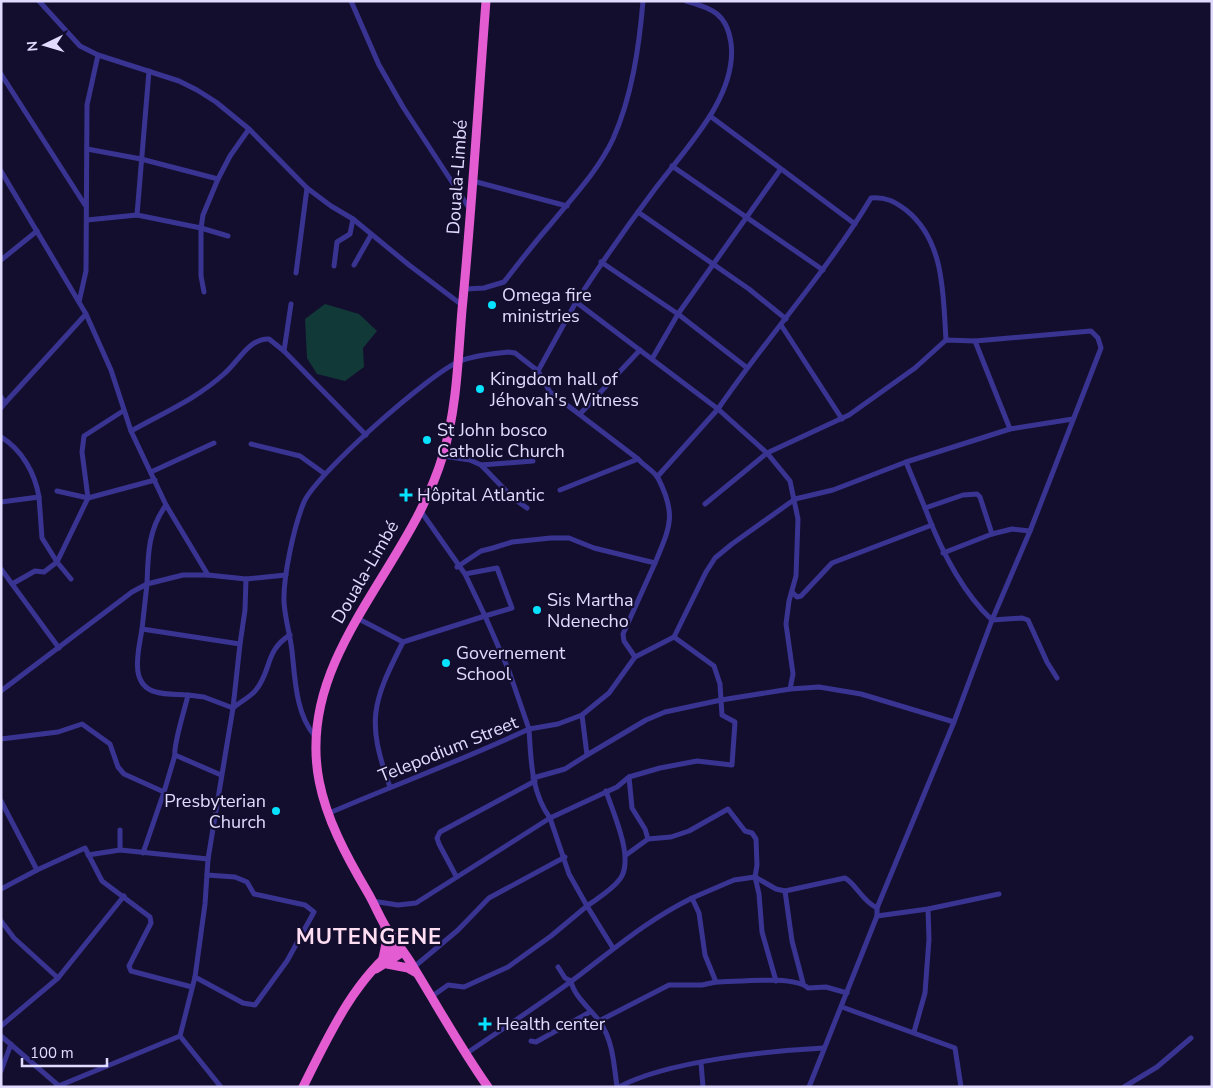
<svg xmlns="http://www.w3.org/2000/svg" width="1213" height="1088" viewBox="0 0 1213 1088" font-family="'Nunito Sans',sans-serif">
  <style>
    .green { fill: #113938 }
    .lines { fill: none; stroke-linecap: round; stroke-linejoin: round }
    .minor { stroke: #393492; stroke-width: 5 }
    .trunk { stroke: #e35cd2; stroke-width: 9 }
    .poi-dot { fill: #07e2ff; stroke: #140e2e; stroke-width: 2 }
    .labels { text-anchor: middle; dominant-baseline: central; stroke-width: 4.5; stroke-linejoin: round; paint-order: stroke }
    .street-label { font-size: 18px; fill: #e0dbff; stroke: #140e2e }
    .poi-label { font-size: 18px; fill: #e0dbff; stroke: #140e2e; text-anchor: start }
    .district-label { font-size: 22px; font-weight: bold; letter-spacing: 1px; fill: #ffddf2; stroke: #140e2e }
  </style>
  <rect width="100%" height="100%" fill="#140e2e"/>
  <path class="green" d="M325 304 359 314 377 331 363 348 364 367 345 381 317 374 307 358 305 319Z"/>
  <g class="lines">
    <g class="minor">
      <path d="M39 1 80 46 98 55 179 81 197 90 216 102 249 129 307 188 331 206 353 219 409 265 462 305"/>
      <path d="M351 1 379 65 403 107 469 208"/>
      <path d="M1 74 85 205"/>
      <path d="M710 116 855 224"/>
      <path d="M87 149 141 159 218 179 203 215 201 228 137 215 87 220"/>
      <path d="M672 166 823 270"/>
      <path d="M1 171 86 314 111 370 131 431"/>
      <path d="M218 179 230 156 249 129"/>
      <path d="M473 181 567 206"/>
      <path d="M638 212 749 289 786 319"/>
      <path d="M137 215 149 71"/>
      <path d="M1 260 37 231"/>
      <path d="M601 262 678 314 746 367"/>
      <path d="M354 265 371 235"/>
      <path d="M334 266 337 242 350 234 353 219"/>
      <path d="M296 273 307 188"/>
      <path d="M466 289 484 288 504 282C519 263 534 243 550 225 572 198 598 171 613 139 632 96 639 48 643 1"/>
      <path d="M204 292 201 276V228L228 236"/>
      <path d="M79 302 86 271 87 105 98 55"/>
      <path d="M576 302C600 265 625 229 652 193 682 152 738 98 731 43 727 14 712 8 686 1"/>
      <path d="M781 325 842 419"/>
      <path d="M975 341 1010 429 906 462 925 508 963 495 977 494 980 497 992 534 1012 529 1030 531"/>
      <path d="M284 351 291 304"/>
      <path d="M652 359 678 314 780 170"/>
      <path d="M538 371 576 302 718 409 657 477"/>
      <path d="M1 397 5 403 1 408"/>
      <path d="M5 403 86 314"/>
      <path d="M123 411 84 436 82 452 88 498 155 480"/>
      <path d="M580 414 640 350"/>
      <path d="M1010 429 1073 419"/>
      <path d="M1 437C22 450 35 473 39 497L1 502"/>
      <path d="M251 444 300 456 325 474"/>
      <path d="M443 456 470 460 481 465 533 461"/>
      <path d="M481 465 513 498 527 508"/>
      <path d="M151 472 214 443"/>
      <path d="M560 490 638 459C643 465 654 471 658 478 677 515 670 527 655 563"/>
      <path d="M57 491 88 498 57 562 71 579"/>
      <path d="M705 504 767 453 718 409C767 337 826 273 871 198 886 197 894 201 906 210 945 241 943 295 946 340"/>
      <path d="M166 505C148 530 148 554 147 584L183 575H208L246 579 286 575"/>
      <path d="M925 508C940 548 960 590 992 620L1022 618 1028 620 1047 662 1057 678"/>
      <path d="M420 510 465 574 485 616 512 608 497 568 465 574"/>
      <path d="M943 553 992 534"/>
      <path d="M457 567 481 551 493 548 512 542 551 538H569L594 548 655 563 623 634 624 641 635 657 609 693 582 715"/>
      <path d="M1 569 59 648"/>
      <path d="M208 575 166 505 131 431C163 413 198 398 225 373 239 361 249 338 269 339L284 351 366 435"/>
      <path d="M12 584 35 571 44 572 57 562 42 538 39 497"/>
      <path d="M147 584 142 629 240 644 233 708 204 697 188 695C185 709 173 745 175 755L221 775"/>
      <path d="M792 592 797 597 801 596 832 563 932 525"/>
      <path d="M357 618 403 642 485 616 509 671 529 729 558 724 582 715 587 755 646 720 665 712 721 700 722 715 735 722 732 765 697 761 660 768 629 777 617 787 550 818 569 874 587 906 551 936 508 967 464 987 448 985 431 997"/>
      <path d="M142 629C139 649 128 685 156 692 166 695 178 694 188 695"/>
      <path d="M674 637 706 572 715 558 732 544 795 499 833 490 906 462"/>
      <path d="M240 644 245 610 246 579"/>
      <path d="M635 657 674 637 714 666 720 684 721 700 790 689 793 674 786 624 789 601 796 576 798 519 790 481 767 453 849 415 915 368 946 340 975 341 1091 331 1098 338 1101 348 1030 531 992 620 954 722 877 908V916L809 1087"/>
      <path d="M790 689 819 687 861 694 954 722"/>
      <path d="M1 691 132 592 147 584"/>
      <path d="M315 736C296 715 295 679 292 651 290 634 285 619 284 602 283 577 294 526 304 502 316 474 430 373 460 361 475 355 492 354 508 352L515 353 538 371 550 392 638 459"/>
      <path d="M1 739 58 732 82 724 110 744 118 767 124 774 164 792 143 853"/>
      <path d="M629 777 632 808 645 829 648 839 671 837 689 831 728 809 745 831 752 833 756 839 757 865 755 877 759 894 762 932 776 981"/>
      <path d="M533 778 565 769 587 755"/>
      <path d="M390 787C366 721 372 703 403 642"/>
      <path d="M606 791C613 813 635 859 620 879 612 890 598 898 587 906L613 948"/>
      <path d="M164 792 175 755"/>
      <path d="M1 801 37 870 85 848 102 881 150 917 151 923 129 966 131 971 192 987"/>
      <path d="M327 814C394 785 463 760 529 729 531 760 531 792 550 818L416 903 398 905 372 901"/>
      <path d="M120 830V850L208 859"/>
      <path d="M88 855 120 850"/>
      <path d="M626 855 648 839"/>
      <path d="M456 876 439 844 437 838 440 832 535 781"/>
      <path d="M1 889 37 870"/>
      <path d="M785 891 792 941 803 983"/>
      <path d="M692 898 734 880 755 877 776 889 785 891 845 878C856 884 862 901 877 908"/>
      <path d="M877 916 928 909 999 894"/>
      <path d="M1 921 14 938 58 978"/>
      <path d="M414 967 458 930 489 898 565 857"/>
      <path d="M558 967 565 978 571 981C574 997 591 1009 600 1022 613 1041 614 1065 617 1087"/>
      <path d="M195 977 243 1003 255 1005 287 961 314 912 305 905 254 894 247 882 235 877 207 875"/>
      <path d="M842 1007 955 1048 961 1087"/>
      <path d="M599 1021 669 985H702L716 982"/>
      <path d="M1 1026 58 978 124 896"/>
      <path d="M914 1032 925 993 929 939 928 909"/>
      <path d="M1 1036 59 1086"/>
      <path d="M180 1036 221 1087"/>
      <path d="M531 1041 536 1042 590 1012"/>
      <path d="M467 1053C505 1027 544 1002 581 974 619 945 648 920 692 898L699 913 705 955 716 982C736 982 795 975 808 988L826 987 847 993"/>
      <path d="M701 1063 703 1087"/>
      <path d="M1 1071 11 1044"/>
      <path d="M56 1087 180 1036 195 977 205 904 208 859 233 708C240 702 250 697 255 691 272 672 264 651 290 635"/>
      <path d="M619 1087C667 1061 768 1051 824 1048"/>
      <path d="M1124 1087 1157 1067 1191 1038"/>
    </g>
    <g class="trunk">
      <path d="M486 1C478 104 472 208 462 310 458 358 457 408 443 455 421 530 366 591 335 662 296 752 321 814 368 893 375 905 380 918 387 929 396 942 406 954 414 968 438 1007 461 1049 488 1087"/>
      <path d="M383 958 386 944 385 927"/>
      <path d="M387 964 408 968 415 972"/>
      <path d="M376 969 403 952"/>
      <path d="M303 1087C328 1037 353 981 398 946"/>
    </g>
  </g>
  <g class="poi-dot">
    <circle cx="492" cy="305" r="5"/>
    <circle cx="480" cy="389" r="5"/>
    <circle cx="427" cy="440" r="5"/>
    <path d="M403.5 487.5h5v5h5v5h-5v5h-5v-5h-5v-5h5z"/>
    <circle cx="537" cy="610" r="5"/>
    <circle cx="446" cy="663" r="5"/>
    <circle cx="276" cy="811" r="5"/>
    <path d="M482.5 1016.5h5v5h5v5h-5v5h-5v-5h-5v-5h5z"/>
  </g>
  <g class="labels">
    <g class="street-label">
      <text transform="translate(457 177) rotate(-86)">Douala-Limbé</text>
      <text transform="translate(365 572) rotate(-60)">Douala-Limbé</text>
      <text transform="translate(448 749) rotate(-22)">Telepodium Street</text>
    </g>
    <g class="poi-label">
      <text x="502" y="295">Omega fire<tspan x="502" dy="21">ministries</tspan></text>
      <text x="490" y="379">Kingdom hall of<tspan x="490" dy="21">Jéhovah's Witness</tspan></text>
      <text x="437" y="430">St John bosco<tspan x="437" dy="21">Catholic Church</tspan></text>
      <text x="417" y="495">Hôpital Atlantic</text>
      <text x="547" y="600">Sis Martha<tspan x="547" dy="21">Ndenecho</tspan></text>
      <text x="456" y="653">Governement<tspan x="456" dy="21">School</tspan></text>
      <text x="266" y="801" text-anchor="end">Presbyterian<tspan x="266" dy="21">Church</tspan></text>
      <text x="496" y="1024">Health center</text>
    </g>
    <g class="district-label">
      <text x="369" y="937">MUTENGENE</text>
    </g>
  </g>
  <rect width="1213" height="1088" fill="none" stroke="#e0dbff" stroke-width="5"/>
  <g transform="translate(45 45) rotate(265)" stroke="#140e2e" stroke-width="4" paint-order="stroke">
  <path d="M0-4L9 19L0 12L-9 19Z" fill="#e0dbff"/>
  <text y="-8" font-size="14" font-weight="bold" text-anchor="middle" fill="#e0dbff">N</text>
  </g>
  <path d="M22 1058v8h85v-8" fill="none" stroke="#e0dbff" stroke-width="2.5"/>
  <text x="30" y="1058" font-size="15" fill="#e0dbff" stroke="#140e2e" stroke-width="4" paint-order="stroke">100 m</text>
</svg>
